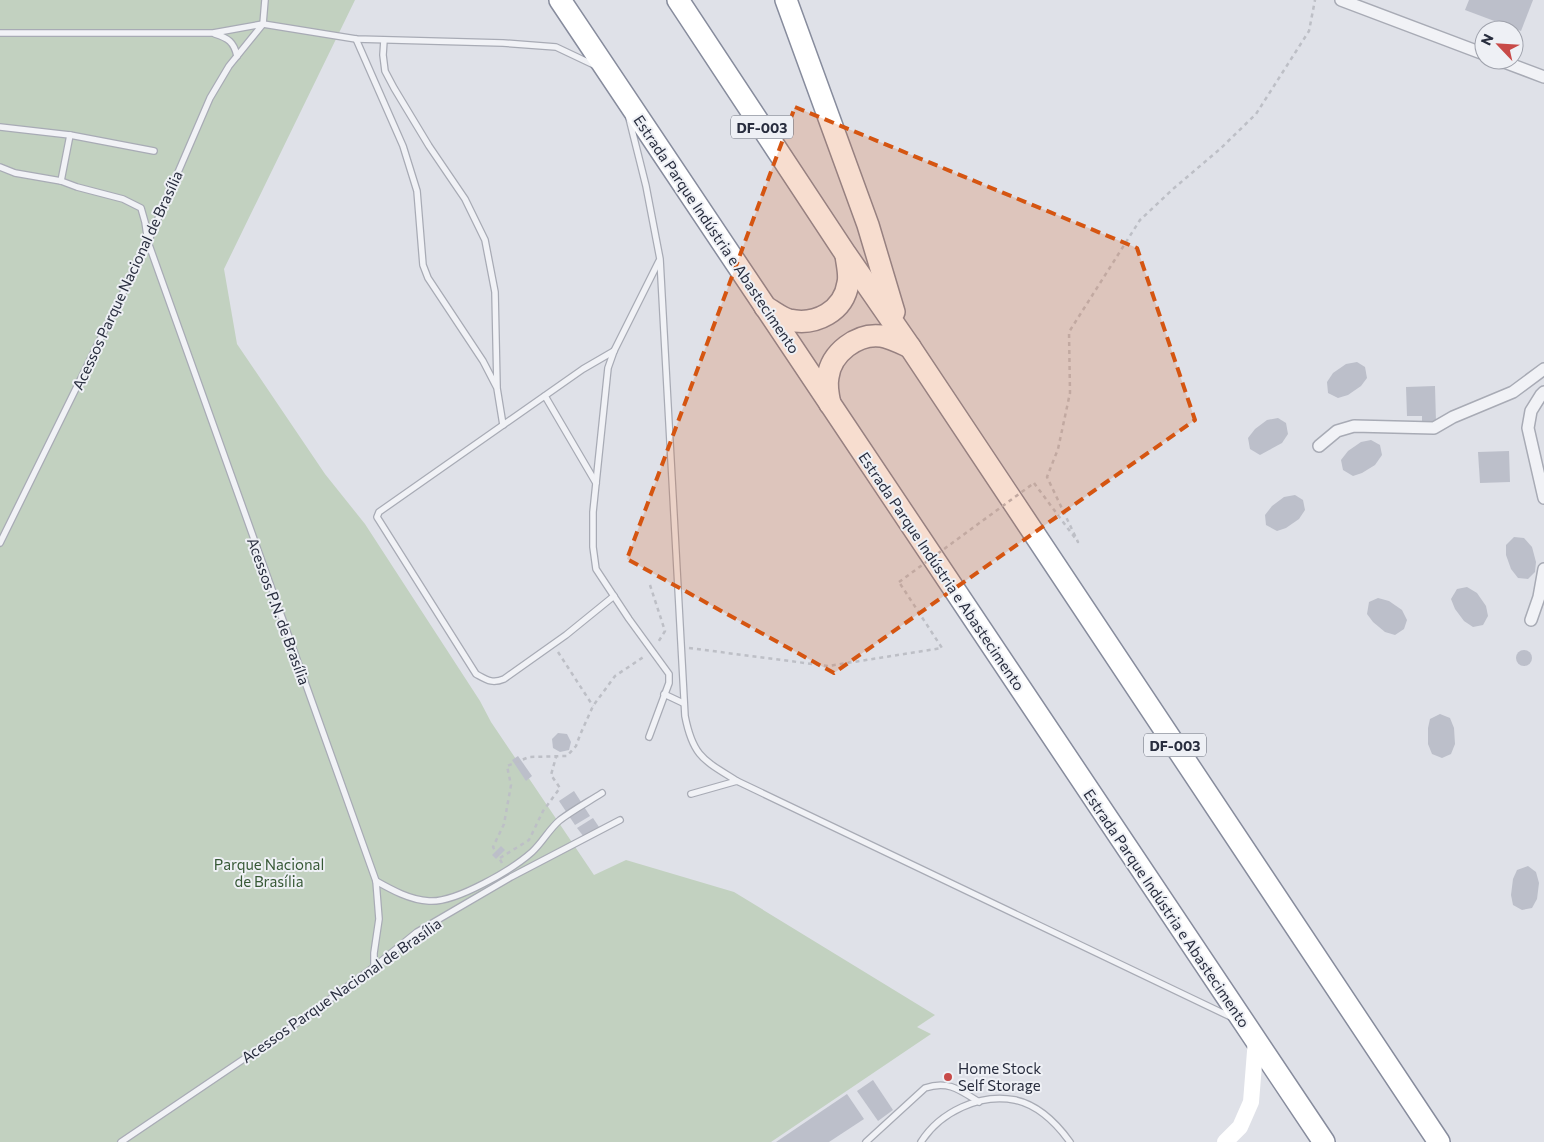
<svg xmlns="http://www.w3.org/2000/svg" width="1544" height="1142" viewBox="0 0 1544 1142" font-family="Commissioner,sans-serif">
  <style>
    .green { fill: #c2d1c0 }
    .building { fill: #bcbfca }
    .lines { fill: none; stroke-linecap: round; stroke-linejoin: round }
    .lane-casing { stroke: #a8abb5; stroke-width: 8 }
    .street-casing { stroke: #a8abb5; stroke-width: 14 }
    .highway-casing { stroke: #878c9d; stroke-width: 24 }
    .path { stroke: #bdbfc6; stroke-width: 2.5; stroke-dasharray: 4 4; stroke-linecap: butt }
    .lane { stroke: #f1f2f6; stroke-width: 5.5 }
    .street { stroke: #f1f2f6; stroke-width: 11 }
    .secondary { stroke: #fff; stroke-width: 16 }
    .highway { stroke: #fff; stroke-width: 21 }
    .path-bridge { stroke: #bdbfc6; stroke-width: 2.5; stroke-dasharray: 4 4; stroke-linecap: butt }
    .marked { fill: #d55511; fill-opacity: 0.2; stroke: #d55511; stroke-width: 4; stroke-dasharray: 10 6; stroke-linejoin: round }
    .poi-dot { fill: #c84a48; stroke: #eef0f5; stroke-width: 2 }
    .labels { text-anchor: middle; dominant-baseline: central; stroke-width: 4; stroke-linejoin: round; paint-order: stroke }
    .shield { fill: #eef0f5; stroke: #636875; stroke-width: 1 }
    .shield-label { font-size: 14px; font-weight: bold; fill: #282d3e }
    .street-label { font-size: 15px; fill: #282d3e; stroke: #eef0f5 }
    .park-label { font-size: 15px; fill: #375936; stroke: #eef0f5 }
    .poi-label { font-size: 15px; fill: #282d3e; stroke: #eef0f5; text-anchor: start }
  </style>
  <rect width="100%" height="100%" fill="#dfe1e8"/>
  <path class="green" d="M0 0H355L224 269 237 344 325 474 365 524 480 701 491 722 594 875 626 860 734 892 935 1015 917 1027 931 1034 771 1142H0Z"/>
  <g class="building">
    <path d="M1469 0H1533L1521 31 1465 10Z"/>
    <path d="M1357 362 1365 367 1367 378 1361 386 1348 395 1338 398 1328 393 1327 382 1333 373 1346 364Z"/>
    <path d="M1435 386 1436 422H1422V416H1407L1406 387Z"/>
    <path d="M1278 418 1286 423 1288 434 1282 443 1260 455 1250 449 1248 438 1255 429 1267 420Z"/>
    <path d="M1371 440 1380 445 1382 455 1375 465 1362 473 1353 476 1343 470 1341 460 1348 451 1361 442Z"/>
    <path d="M1509 451 1510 482 1480 483 1478 452Z"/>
    <path d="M1295 495 1303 500 1305 510 1299 519 1286 528 1277 531 1266 525 1265 515 1272 506 1284 497Z"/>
    <path d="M1514 537 1524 538 1532 547 1536 562 1535 572 1528 579 1518 578 1511 569 1506 555V545Z"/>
    <path d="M1467 587 1477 593 1486 606 1488 616 1483 625 1473 627 1464 621 1455 609 1451 599 1457 589Z"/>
    <path d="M1378 598 1389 601 1402 610 1407 620 1404 629 1395 635 1385 632 1373 622 1367 614 1369 602Z"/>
    <circle cx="1524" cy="658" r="8"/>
    <path d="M1440 714 1450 718 1454 728 1455 744 1451 754 1442 758 1432 754 1428 744V728L1430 719Z"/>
    <path d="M558 733 567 734 571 742 569 750 560 752 553 748 552 739Z"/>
    <path d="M518 756 532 776 526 781 512 760Z"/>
    <path d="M574 791 590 816 575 825 559 801Z"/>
    <path d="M593 818 599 827 584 837 577 828Z"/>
    <path d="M501 846 505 850 496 859 492 855Z"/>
    <path d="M1528 866 1536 872 1539 883 1537 899 1532 908 1522 910 1513 905 1511 895 1513 879 1517 870Z"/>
    <path d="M873 1080 893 1110 878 1121 857 1091Z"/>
    <path d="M847 1094 864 1119 829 1142H776Z"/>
  </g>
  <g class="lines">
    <g class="lane-casing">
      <g id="lane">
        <path d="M263 24 265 0"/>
        <path d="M0 33H213L263 24 356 39 503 43 556 47 594 65"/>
        <path d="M215 34C228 38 234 42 237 56"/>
        <path d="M356 39 403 146 417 191 423 265 428 278 483 361 497 388 503 425"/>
        <path d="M384 40 383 55 385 71 394 88 429 146 465 199 485 240 495 292 497 386"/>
        <path d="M629 118 646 186 660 259 685 716C693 757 704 760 737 781"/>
        <path d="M0 127 70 135 154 151"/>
        <path d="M0 167 15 173 61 181 77 187 123 199 141 208 145 222 148 242 376 881 379 919 374 953V967"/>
        <path d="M61 181 70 135"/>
        <path d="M545 396 596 483"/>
        <path d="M0 543 148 242 210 98 229 66 263 24"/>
        <path d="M614 596 566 635 504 679C492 684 487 680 476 674L377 517 379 512 583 369 614 351"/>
        <path d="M664 694 683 703"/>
        <path d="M649 737 669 683V674L629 619 596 569 593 547V512L608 368 614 351 659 261"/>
        <path d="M691 794 737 781 1233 1018"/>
        <path d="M376 881C392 890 410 900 429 901 456 903 513 869 532 852 543 842 549 829 560 820 573 810 588 802 602 793"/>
        <path d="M121 1142 297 1023 374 967 417 932 511 877 620 820"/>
        <path d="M866 1142 925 1088C948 1080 960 1090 979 1102"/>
        <path d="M921 1142C940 1112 980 1093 1015 1100 1038 1105 1057 1124 1070 1142"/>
      </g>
    </g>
    <g class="street-casing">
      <g id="street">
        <path d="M1341 0 1484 54"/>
        <path d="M1499 60 1544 77"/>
        <path d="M1544 392 1541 395 1531 411 1528 428 1544 498"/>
        <path d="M1319 446 1337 431 1354 426 1434 428 1453 417 1513 392 1544 369"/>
        <path d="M1531 620 1539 597 1544 569"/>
      </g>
    </g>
    <g class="highway-casing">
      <g id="highway">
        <path d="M560 0 1324 1142"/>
        <path d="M678 0 845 253 910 347 1439 1142"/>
        <path d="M786 0 868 225 894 312"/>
        <path d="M765 307C773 311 781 318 789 320 816 326 844 311 848 283 850 275 847 264 846 255"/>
        <path d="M830 404C828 395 826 386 828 377 831 353 857 333 881 336 891 338 901 343 910 347"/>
      </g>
    </g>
    <g class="path">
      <path d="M1034 483 1078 542 1047 477 1058 449 1070 393 1069 332 1140 220 1173 189 1220 149 1256 114 1309 31 1315 0"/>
      <path d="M650 585 665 631 657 644"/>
      <path d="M689 648 828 666 942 648 899 582"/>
      <path d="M558 652 593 706"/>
      <path d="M500 858 529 840 543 811 560 788 551 775 556 757"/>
      <path d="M502 863 493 847 504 824 511 785 507 766 529 757 567 756 576 746 580 735 593 706 615 676 645 656"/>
    </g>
    <use href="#lane" class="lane"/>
    <use href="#street" class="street"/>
    <path class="secondary" d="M1225 1142 1240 1127 1251 1102 1256 1039"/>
    <use href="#highway" class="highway"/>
    <path class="path-bridge" d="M899 582 1034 483"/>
  </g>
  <path class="marked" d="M795 107 1137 248 1195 420 834 673 627 559Z"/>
  <circle class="poi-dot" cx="948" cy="1077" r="5"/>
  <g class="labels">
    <g class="shield">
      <rect x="731" y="115.5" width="62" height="23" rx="4"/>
      <rect x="1144" y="733.5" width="62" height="23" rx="4"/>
    </g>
    <g class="shield-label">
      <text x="762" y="127">DF-003</text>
      <text x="1175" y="745">DF-003</text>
    </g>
    <g class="street-label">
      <text transform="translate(717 234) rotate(56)">Estrada Parque Indústria e Abastecimento</text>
      <text transform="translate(127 280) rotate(-65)">Acessos Parque Nacional de Brasília</text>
      <text transform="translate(942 571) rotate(56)">Estrada Parque Indústria e Abastecimento</text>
      <text transform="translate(279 611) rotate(70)">Acessos P.N. de Brasília</text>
      <text transform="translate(1167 908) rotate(56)">Estrada Parque Indústria e Abastecimento</text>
      <text transform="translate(341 990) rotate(-35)">Acessos Parque Nacional de Brasília</text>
    </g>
    <g class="park-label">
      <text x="269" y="864">Parque Nacional<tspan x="269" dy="17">de Brasília</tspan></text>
    </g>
    <g class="poi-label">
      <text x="958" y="1068">Home Stock<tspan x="958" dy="17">Self Storage</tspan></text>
    </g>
  </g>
  <g transform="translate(1499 45) rotate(295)"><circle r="24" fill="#eef0f5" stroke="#9fa2ac"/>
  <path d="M0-4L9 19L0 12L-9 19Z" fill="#c84a48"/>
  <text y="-8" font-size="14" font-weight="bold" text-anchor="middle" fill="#282d3e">N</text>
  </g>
</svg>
